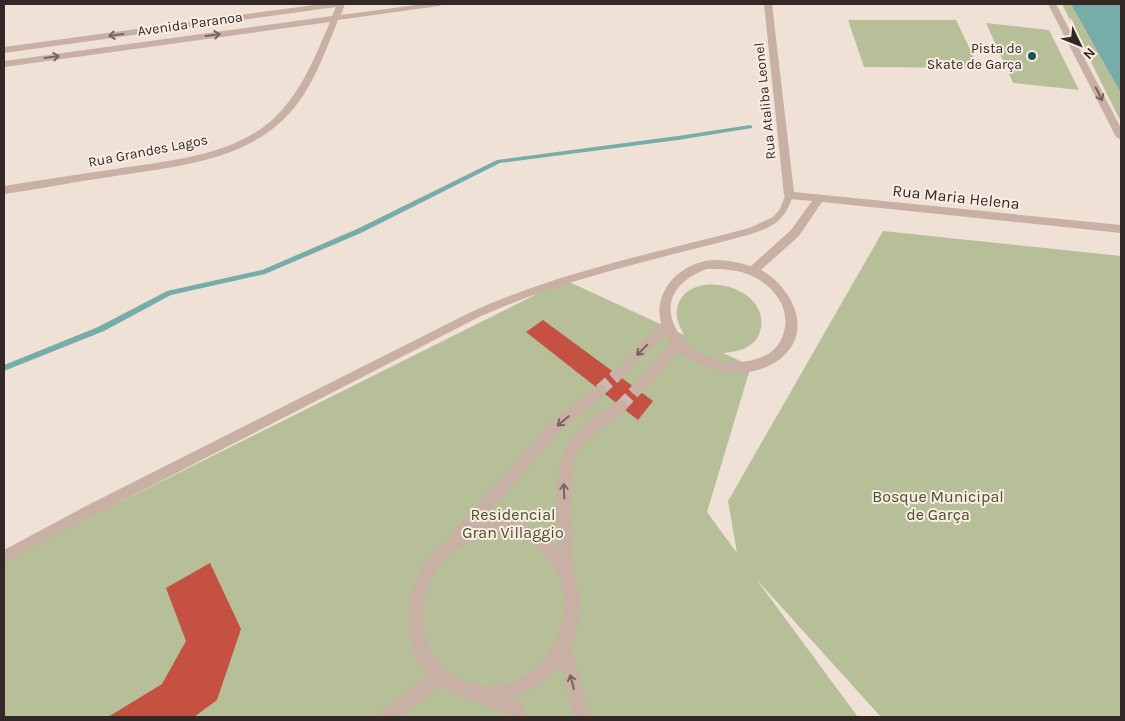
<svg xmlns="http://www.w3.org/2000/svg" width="1125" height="721" viewBox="0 0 1125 721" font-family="Karla,sans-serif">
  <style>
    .green { fill: #b6bf98 }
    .water { fill: #77ada8 }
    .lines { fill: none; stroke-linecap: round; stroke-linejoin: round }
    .stream { fill: #77ada8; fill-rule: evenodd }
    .building { fill: #c45142 }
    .minor-tunnel { stroke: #cabcb3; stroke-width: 12; stroke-dasharray: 12 5.5; stroke-linecap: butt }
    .service { fill: #c8b0a4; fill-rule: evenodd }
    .minor { fill: #c8b0a4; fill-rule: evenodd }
    .oneway { stroke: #76655e }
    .poi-dot { fill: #1c5350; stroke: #f8ece3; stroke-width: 2 }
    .labels { text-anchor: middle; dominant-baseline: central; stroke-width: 4; stroke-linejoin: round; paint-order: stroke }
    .far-street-label { font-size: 14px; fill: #332825; stroke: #f8ece3 }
    .far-poi-label { font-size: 14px; fill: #332825; stroke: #f8ece3; text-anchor: end }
    .street-label { font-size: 16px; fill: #332825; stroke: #f8ece3 }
    .park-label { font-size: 16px; fill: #47512a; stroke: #f8ece3 }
  </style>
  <rect width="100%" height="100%" fill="#f0e1d7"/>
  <g class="green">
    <path d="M1062 4H1121V122Z"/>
    <path d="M848 20H956L979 68 864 67Z"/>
    <path d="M986 23 1049 30 1079 90 1013 83Z"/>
    <path d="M883 231 1121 256V717H881L756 579 858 717H4V560L565 280 684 335C681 327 675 320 677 310 683 265 774 284 760 332 755 348 737 352 723 353L751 366 707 512 737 553 728 501Z"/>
  </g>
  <path class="water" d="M1071 4H1121V93Z"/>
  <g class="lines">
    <path class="stream" d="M750 125 752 126V128L678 140 500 163 361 233 265 274 171 295 104 331 4 371V365L98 327 167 291 262 270 357 229 497 160 678 136Z"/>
  </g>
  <g class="building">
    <path d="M543 320 653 401 638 420 526 332Z"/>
    <path d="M210 563 241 629 217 700 194 717H108L162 684 186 641 166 588Z"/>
  </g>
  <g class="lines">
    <g class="minor-tunnel">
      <path d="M600 390 617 375"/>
      <path d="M621 406 637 389"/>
    </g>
    <path class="service" d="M789 192 793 195C786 219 774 227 751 234 659 259 564 278 477 318L4 562V550L88 505 471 312C559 272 655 253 749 228L773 217 780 209 786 193Z"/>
    <g class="minor">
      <path d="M321 4H345L341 15 423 4H443L439 6 338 20C325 53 311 92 286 117 241 163 169 167 109 177 74 182 39 189 4 194V186C41 180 79 174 116 169 172 160 241 156 281 111 304 86 317 52 330 22L4 67V61L332 16 336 7 4 53V47Z"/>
      <path d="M764 4H772L794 192 1121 225V233L822 202 799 236 761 270C792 287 815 332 780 359 750 382 707 373 679 352L642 393 637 395 632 393 631 389 632 385 671 344 665 334 621 379 617 380 613 379 611 375 661 323C653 293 677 267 705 261 719 258 737 262 751 266L791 230 812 201 789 199 784 195ZM707 269C722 269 738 269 752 276 763 281 774 290 780 301 791 320 785 347 764 356 698 386 625 299 707 269Z"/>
      <path d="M1048 4H1056L1121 128V140L1116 137Z"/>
      <path d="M600 384 605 386 606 390 605 394 561 430 479 524C507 515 539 526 558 548 556 511 550 462 577 432 587 420 603 412 616 402L621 400 626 402 628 406 626 410 586 441 578 452 574 465 571 501 574 576 577 584 580 604 579 622 571 646 590 717H574L560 665C546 681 531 691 511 699L521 703 526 717H510L509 715 452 693 441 686 400 717H379L381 711 428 675C397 642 405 586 431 553 437 545 449 541 453 532L551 422ZM489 535C500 536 512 536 523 539 532 542 541 550 547 557 590 607 545 696 478 685 461 682 443 671 434 657 416 626 421 580 449 556 460 545 474 540 489 535Z"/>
    </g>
  </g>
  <defs><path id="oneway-shaft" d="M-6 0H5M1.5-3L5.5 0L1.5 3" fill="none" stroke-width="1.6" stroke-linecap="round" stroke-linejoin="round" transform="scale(1.25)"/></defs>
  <g class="oneway">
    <use href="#oneway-shaft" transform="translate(116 35) rotate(172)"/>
    <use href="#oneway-shaft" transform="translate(213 35) rotate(-8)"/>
    <use href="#oneway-shaft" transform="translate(52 57) rotate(-8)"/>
    <use href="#oneway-shaft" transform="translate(1099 94) rotate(63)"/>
    <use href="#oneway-shaft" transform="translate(642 350) rotate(135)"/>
    <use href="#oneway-shaft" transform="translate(563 421) rotate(140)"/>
    <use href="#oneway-shaft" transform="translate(564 491) rotate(-92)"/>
    <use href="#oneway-shaft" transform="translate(572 682) rotate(-105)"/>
  </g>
  <circle class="poi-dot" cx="1032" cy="56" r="5"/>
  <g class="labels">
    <g class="far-street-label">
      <text transform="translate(190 24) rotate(-8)">Avenida Paranoa</text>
      <text transform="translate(765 101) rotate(-96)">Rua Ataliba Leonel</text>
      <text transform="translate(148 151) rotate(-11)">Rua Grandes Lagos</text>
    </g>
    <g class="far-poi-label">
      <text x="1022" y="48">Pista de<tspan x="1022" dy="16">Skate de Garça</tspan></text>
    </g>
    <g class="street-label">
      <text transform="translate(956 197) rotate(6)">Rua Maria Helena</text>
    </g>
    <g class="park-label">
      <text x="938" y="496">Bosque Municipal<tspan x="938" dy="18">de Garça</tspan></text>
      <text x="513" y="514">Residencial<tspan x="513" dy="18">Gran Villaggio</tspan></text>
    </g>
  </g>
  <rect width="1125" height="721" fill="none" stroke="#332825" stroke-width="10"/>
  <g transform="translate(1080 45) rotate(133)" stroke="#f8ece3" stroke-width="4" paint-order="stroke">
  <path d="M0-4L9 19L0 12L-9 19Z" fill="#332825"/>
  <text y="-8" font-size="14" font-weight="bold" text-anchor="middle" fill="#332825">N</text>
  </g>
</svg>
